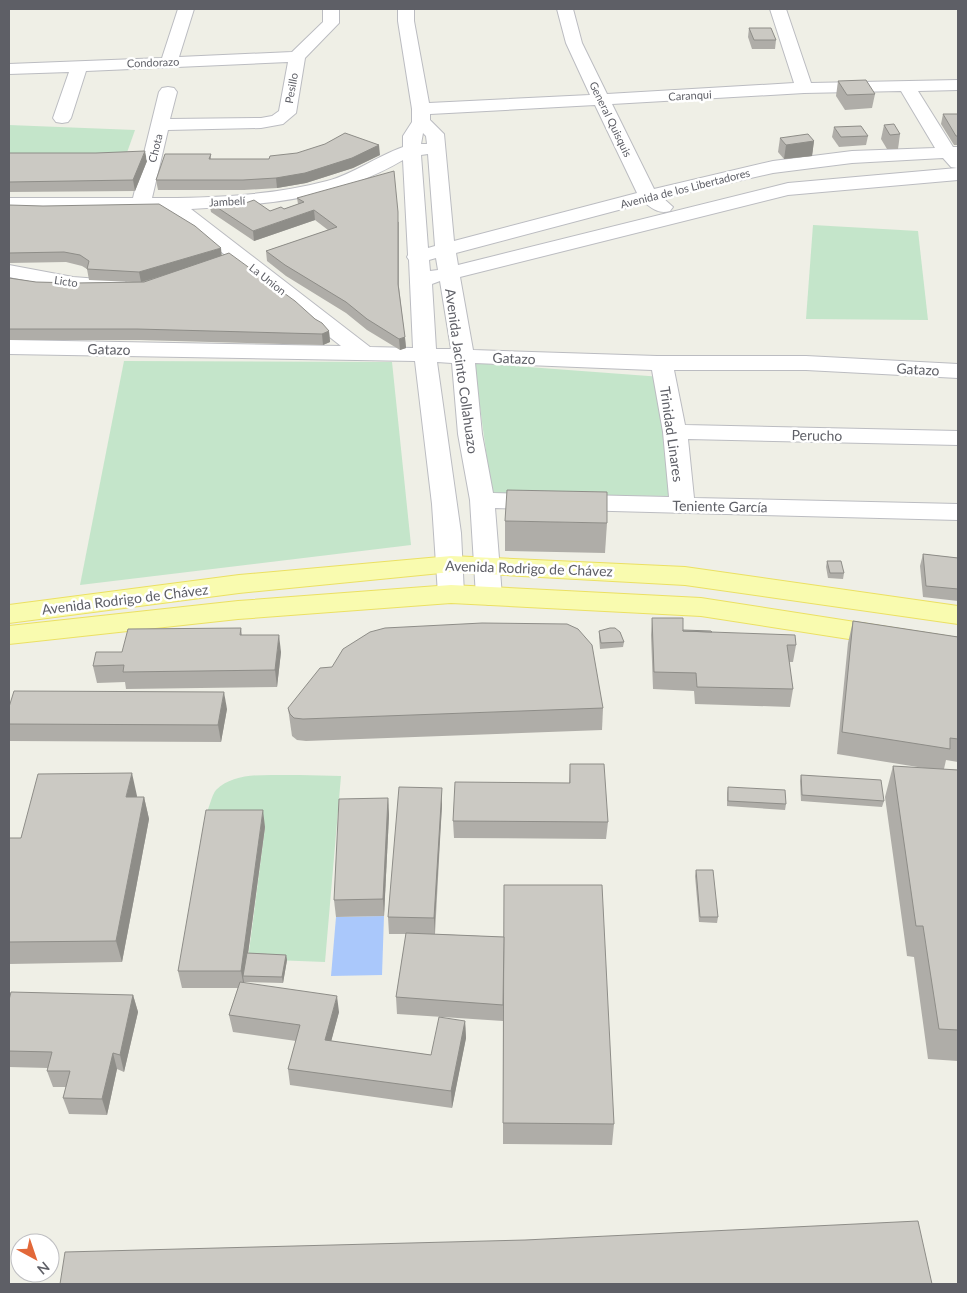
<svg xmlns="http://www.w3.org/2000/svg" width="967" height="1293" viewBox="0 0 967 1293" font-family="Lato,sans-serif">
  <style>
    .green { fill: #c4e5ca }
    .water { fill: #aac8fb }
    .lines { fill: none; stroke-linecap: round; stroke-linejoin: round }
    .minor-casing { stroke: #bbbcc1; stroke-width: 2 }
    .major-casing { stroke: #ebe063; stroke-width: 2 }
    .minor { fill: #fff; fill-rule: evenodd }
    .major { fill: #f9fbaf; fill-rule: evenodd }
    .wall { fill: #afada8 }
    .shaded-wall { fill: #8e8d88 }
    .building { fill: #cbc9c3; stroke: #8e8d88 }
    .labels { text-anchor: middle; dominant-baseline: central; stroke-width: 5; stroke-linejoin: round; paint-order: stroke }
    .far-street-label { font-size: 11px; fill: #5e5f66; stroke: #fff }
    .street-label { font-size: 14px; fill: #5e5f66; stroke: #fff }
  </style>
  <rect width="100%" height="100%" fill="#efefe6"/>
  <g class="green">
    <path d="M9 125 135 130 124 161 9 164Z"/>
    <path d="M813 225 918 231 928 320 806 319Z"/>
    <path d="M124 361 392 362 411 545 80 585Z"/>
    <path d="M474 363 662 377 676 496 492 495Z"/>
    <path d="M300 775 341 776 325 962 248 959 265 827 207 812C210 805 212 795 216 790 236 770 274 776 300 775Z"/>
  </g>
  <path class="water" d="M384 916 382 975 331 976 336 917Z"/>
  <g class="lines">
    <g class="minor-casing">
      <g id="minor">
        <path d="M178 9H194L179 57 292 52 323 22V9H339V23L305 58 296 113 283 124 261 128 168 130 152 198C209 198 271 196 327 181 354 174 377 156 403 147V136L412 122V109L398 21V9H414V21L429 103 590 95 566 43 557 9H573L582 43 607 94 794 83 770 9H786L811 83 958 80V90L918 91 953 147H958V180L788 195 460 277 473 350 657 356H806L958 364V378L806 370H674L685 425 958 431V445L688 439 694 498 958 504V520L495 508 502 596 498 602 489 605 480 602 476 596 470 500 458 434 452 363 437 362 461 533 464 594 460 600 451 603 442 600 438 594 432 504 415 361 9 354V340L341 346 168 210H9V198H133L159 92 162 88 168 87 174 88 177 92 170 119 261 118 272 116 279 111 288 62 86 71 71 118 68 122 62 123 56 122 53 118 69 72 9 74V64L162 58ZM901 91 935 148 852 151 773 161 654 189 612 104 804 93ZM595 105 637 193 454 241 444 134 430 120V114ZM423 133 426 136 427 144H421ZM428 154 435 246 428 248 421 155ZM943 158 951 167 957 168 788 183 458 265 456 253 645 203C653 209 659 214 670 211L673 207 663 198 773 173 852 163ZM403 160 408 255 407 257 409 260 413 348 370 347 191 209C268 204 335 200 403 160ZM436 258 438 270 430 271 429 260ZM440 281 451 349H436L432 284ZM475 363 652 370 663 432 669 497 493 493 482 434Z"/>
        <path d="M9 265 73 277 125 281 128 285 125 289C93 297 41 283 9 277Z"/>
      </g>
    </g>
    <g class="major-casing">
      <g id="major">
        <path d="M451 556 685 567 958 606V624L685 585 451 572 239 593 9 623V605L239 575Z"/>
        <path d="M451 585 701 598 958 638V656L701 616 451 603 238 619 9 644V626L238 601Z"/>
      </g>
    </g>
    <use href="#minor" class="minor"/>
    <use href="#major" class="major"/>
  </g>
  <g class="wall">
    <path d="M749 28 776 40 775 49H752L748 37Z"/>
    <path d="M838 81 875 94 872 108 845 110 836 96Z"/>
    <path d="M943 114H958V145H954L941 124Z"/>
    <path d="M884 125 900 134 898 149H887L881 139Z"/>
    <path d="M834 127 868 136 866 145 839 147 832 137Z"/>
    <path d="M780 138 814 141 812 156 784 159 778 152Z"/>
    <path d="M9 153 147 161 135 191 9 192Z"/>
    <path d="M211 154V159H269L380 155 353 168 306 183 277 188 244 190H158L156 180Z"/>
    <path d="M297 198 399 222V287L406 348 400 350 367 330 346 313 286 276 267 261 266 251 328 230 315 220 254 241 211 212 209 202 232 204 270 211 284 209 298 204Z"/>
    <path d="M9 205 222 256 315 319 329 331 330 342 323 345 139 340H9V278L36 282 76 283 133 282 89 280 87 269 82 266 66 262 9 263Z"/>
    <path d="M505 521 607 523 605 553 505 551Z"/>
    <path d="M923 554 958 558V601L923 597 920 566Z"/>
    <path d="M827 561 844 573 843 579 828 578 826 567Z"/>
    <path d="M652 618 683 630 711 632 796 645 793 662H789L793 689 790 707 695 704 694 691 653 689 651 635Z"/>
    <path d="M853 621 958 637V762L946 760 944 769 958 770V1061L928 1059 914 957 907 956 885 797 893 766 924 768 837 754 848 643Z"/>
    <path d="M241 628 242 635 281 652 277 687 126 689 125 682 97 683 93 666 122 652Z"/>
    <path d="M599 631 624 642 623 647 600 649 599 637Z"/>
    <path d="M9 707 227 709 221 742 9 741Z"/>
    <path d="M288 708H603L602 730 306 741 297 740 292 736Z"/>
    <path d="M570 764 608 822 606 839 454 838 453 821 569 783Z"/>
    <path d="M801 775 884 801 882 807 801 801 800 781Z"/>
    <path d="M728 787 786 804 785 810 727 806V793Z"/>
    <path d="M137 796 136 797H144L149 819 122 962 9 964V838H21Z"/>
    <path d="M388 798 389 815 384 916 336 917 334 900Z"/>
    <path d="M442 805 435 934 504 937 614 1124 612 1145 503 1144V1010V1021L397 1014 396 997 406 934H389L388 917Z"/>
    <path d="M265 827 248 953 286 955 287 960 283 983 244 982V983L339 1012 331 1041 431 1055 465 1021 466 1038 452 1108 290 1085 288 1069 296 1041 233 1032 229 1015 238 988H182L178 971Z"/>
    <path d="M696 870 718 917 717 923 699 922 695 876Z"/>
    <path d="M133 995 138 1012 124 1072 117 1069 107 1115 69 1114 63 1098 66 1087H53L47 1071 48 1068 9 1067V1000Z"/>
  </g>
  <g class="shaded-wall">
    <path d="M814 141 812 156 784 159 786 145Z"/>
    <path d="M379 145 380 155 353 168 306 183 277 188 276 178Z"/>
    <path d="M145 151 147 161 135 191 133 180Z"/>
    <path d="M314 210 315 220 254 241 253 231Z"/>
    <path d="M221 248 222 258 141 282 139 272Z"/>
    <path d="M329 331 330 342 323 345 322 334Z"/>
    <path d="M405 337 406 348 400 350 399 339Z"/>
    <path d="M279 635 281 652 277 687 275 670Z"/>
    <path d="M224 692 227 709 221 742 218 725Z"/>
    <path d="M132 773 137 796 132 820 126 797Z"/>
    <path d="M442 788V805L434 935V918Z"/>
    <path d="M144 797 149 819 122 962 116 941Z"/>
    <path d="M388 798 389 815 384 916 383 899Z"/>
    <path d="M263 810 265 827 245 976H243L244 982V988L241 971Z"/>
    <path d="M9 821 10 826 9 832Z"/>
    <path d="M286 955 287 960 283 983 282 977Z"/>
    <path d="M133 995 138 1012 124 1072 120 1055Z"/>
    <path d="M337 996 339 1012 327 1057 325 1040Z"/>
    <path d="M465 1021 466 1038 452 1108 451 1091Z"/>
    <path d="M113 1053 117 1069 107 1115 102 1099Z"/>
  </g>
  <g class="building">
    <path d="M749 28H771L776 40H754Z"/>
    <path d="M866 80 875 94 847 95 838 81Z"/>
    <path d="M943 114H958V136H956Z"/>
    <path d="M894 124 900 134 890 135 884 125Z"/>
    <path d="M861 126 868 136 841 137 834 127Z"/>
    <path d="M345 133 379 145 352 158 305 173 276 178 243 180H156L165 154H211L209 159H269L270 156 297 153 325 144Z"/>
    <path d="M808 134 814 141 786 145 780 138Z"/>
    <path d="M145 151 133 180 9 182V153H96Z"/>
    <path d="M394 171 398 212V284L405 337 399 339 367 319 346 302 285 265 266 251 337 227 314 210 253 231 209 202H229L232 204 240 205 254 200 270 211 281 207 284 209 304 202 297 198Z"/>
    <path d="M159 204 195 226 221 248 139 272 87 269 89 261 80 255 64 252 9 253V205L43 206Z"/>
    <path d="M229 253 295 301 315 319 322 323 329 331 322 334 137 329H9V278L36 282 76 283 144 282Z"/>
    <path d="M507 490 607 492V523L505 521Z"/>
    <path d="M923 554 958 558V589L926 586Z"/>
    <path d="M827 561H841L844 573H830Z"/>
    <path d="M652 618H683V631L795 635 796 645H787L793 689 697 687 696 673 654 672Z"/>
    <path d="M853 621 958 637V739L950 738V749L842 732Z"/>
    <path d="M482 623 567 624 578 629 592 645 603 708 303 719 294 718 290 714 288 708 320 668 332 667 343 649 370 632 385 628Z"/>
    <path d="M241 628 240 635H279L275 670 123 672 124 665 93 666 96 652H122L128 629Z"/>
    <path d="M610 628H615L620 632 624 642 601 643 599 631Z"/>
    <path d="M683 630 711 631 712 632 683 631Z"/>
    <path d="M14 691 224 692 218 725 9 724V707Z"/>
    <path d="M570 764H604L608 822 453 821 455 782 570 783Z"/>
    <path d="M893 766 958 770V1030L939 1029 923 926H916Z"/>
    <path d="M132 773 126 797H144L116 941 9 942V838H21L38 774Z"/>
    <path d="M801 775 881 780 884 801 802 795Z"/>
    <path d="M399 787 442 788 434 918 388 917Z"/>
    <path d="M728 787 785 790 786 804 728 801Z"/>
    <path d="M388 798 383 899 334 900 339 799Z"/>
    <path d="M206 810H263L241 971H178Z"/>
    <path d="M696 870H713L718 917H700Z"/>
    <path d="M504 885H602L614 1124 503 1123Z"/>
    <path d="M406 933 504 937 503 1005 396 997Z"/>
    <path d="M247 953 286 955 282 977 243 976Z"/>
    <path d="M240 982 337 996 325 1040 431 1055 439 1017 465 1021 451 1091 288 1069 300 1025 229 1015Z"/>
    <path d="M11 992 133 995 120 1055 113 1053 102 1099 63 1098 70 1071H47L52 1052 9 1051V1000Z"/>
    <path d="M918 1221 932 1284H60L65 1252 525 1240Z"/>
  </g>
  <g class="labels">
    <g class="far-street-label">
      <text transform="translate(153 62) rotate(-2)">Condorazo</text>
      <text transform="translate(291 88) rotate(-80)">Pesillo</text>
      <text transform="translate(690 95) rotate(-3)">Caranqui</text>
      <text transform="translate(611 119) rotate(64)">General Quisquis</text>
      <text transform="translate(155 148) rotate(-76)">Chota</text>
      <text transform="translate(685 188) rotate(-14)">Avenida de los Libertadores</text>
      <text transform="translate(227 201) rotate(-3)">Jambelí</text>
      <text transform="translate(268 279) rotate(38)">La Union</text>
      <text transform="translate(66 281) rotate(8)">Licto</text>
    </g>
    <g class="street-label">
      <text transform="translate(109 349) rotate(1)">Gatazo</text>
      <text transform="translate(514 358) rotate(2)">Gatazo</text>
      <text transform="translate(918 369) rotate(3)">Gatazo</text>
      <text transform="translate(462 371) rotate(82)">Avenida Jacinto Collahuazo</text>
      <text transform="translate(672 434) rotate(82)">Trinidad Linares</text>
      <text transform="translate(817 435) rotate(1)">Perucho</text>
      <text transform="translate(720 506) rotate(1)">Teniente García</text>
      <text transform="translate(529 568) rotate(2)">Avenida Rodrigo de Chávez</text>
      <text transform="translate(125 599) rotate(-7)">Avenida Rodrigo de Chávez</text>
    </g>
  </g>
  <rect width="967" height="1293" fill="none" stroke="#5e5f66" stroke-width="20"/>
  <g transform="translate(35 1258) rotate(140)"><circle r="24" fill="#ffffff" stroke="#bfbfc2"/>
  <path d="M0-4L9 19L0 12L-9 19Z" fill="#e26839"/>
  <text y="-8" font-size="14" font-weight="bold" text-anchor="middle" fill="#5e5f66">N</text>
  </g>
</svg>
